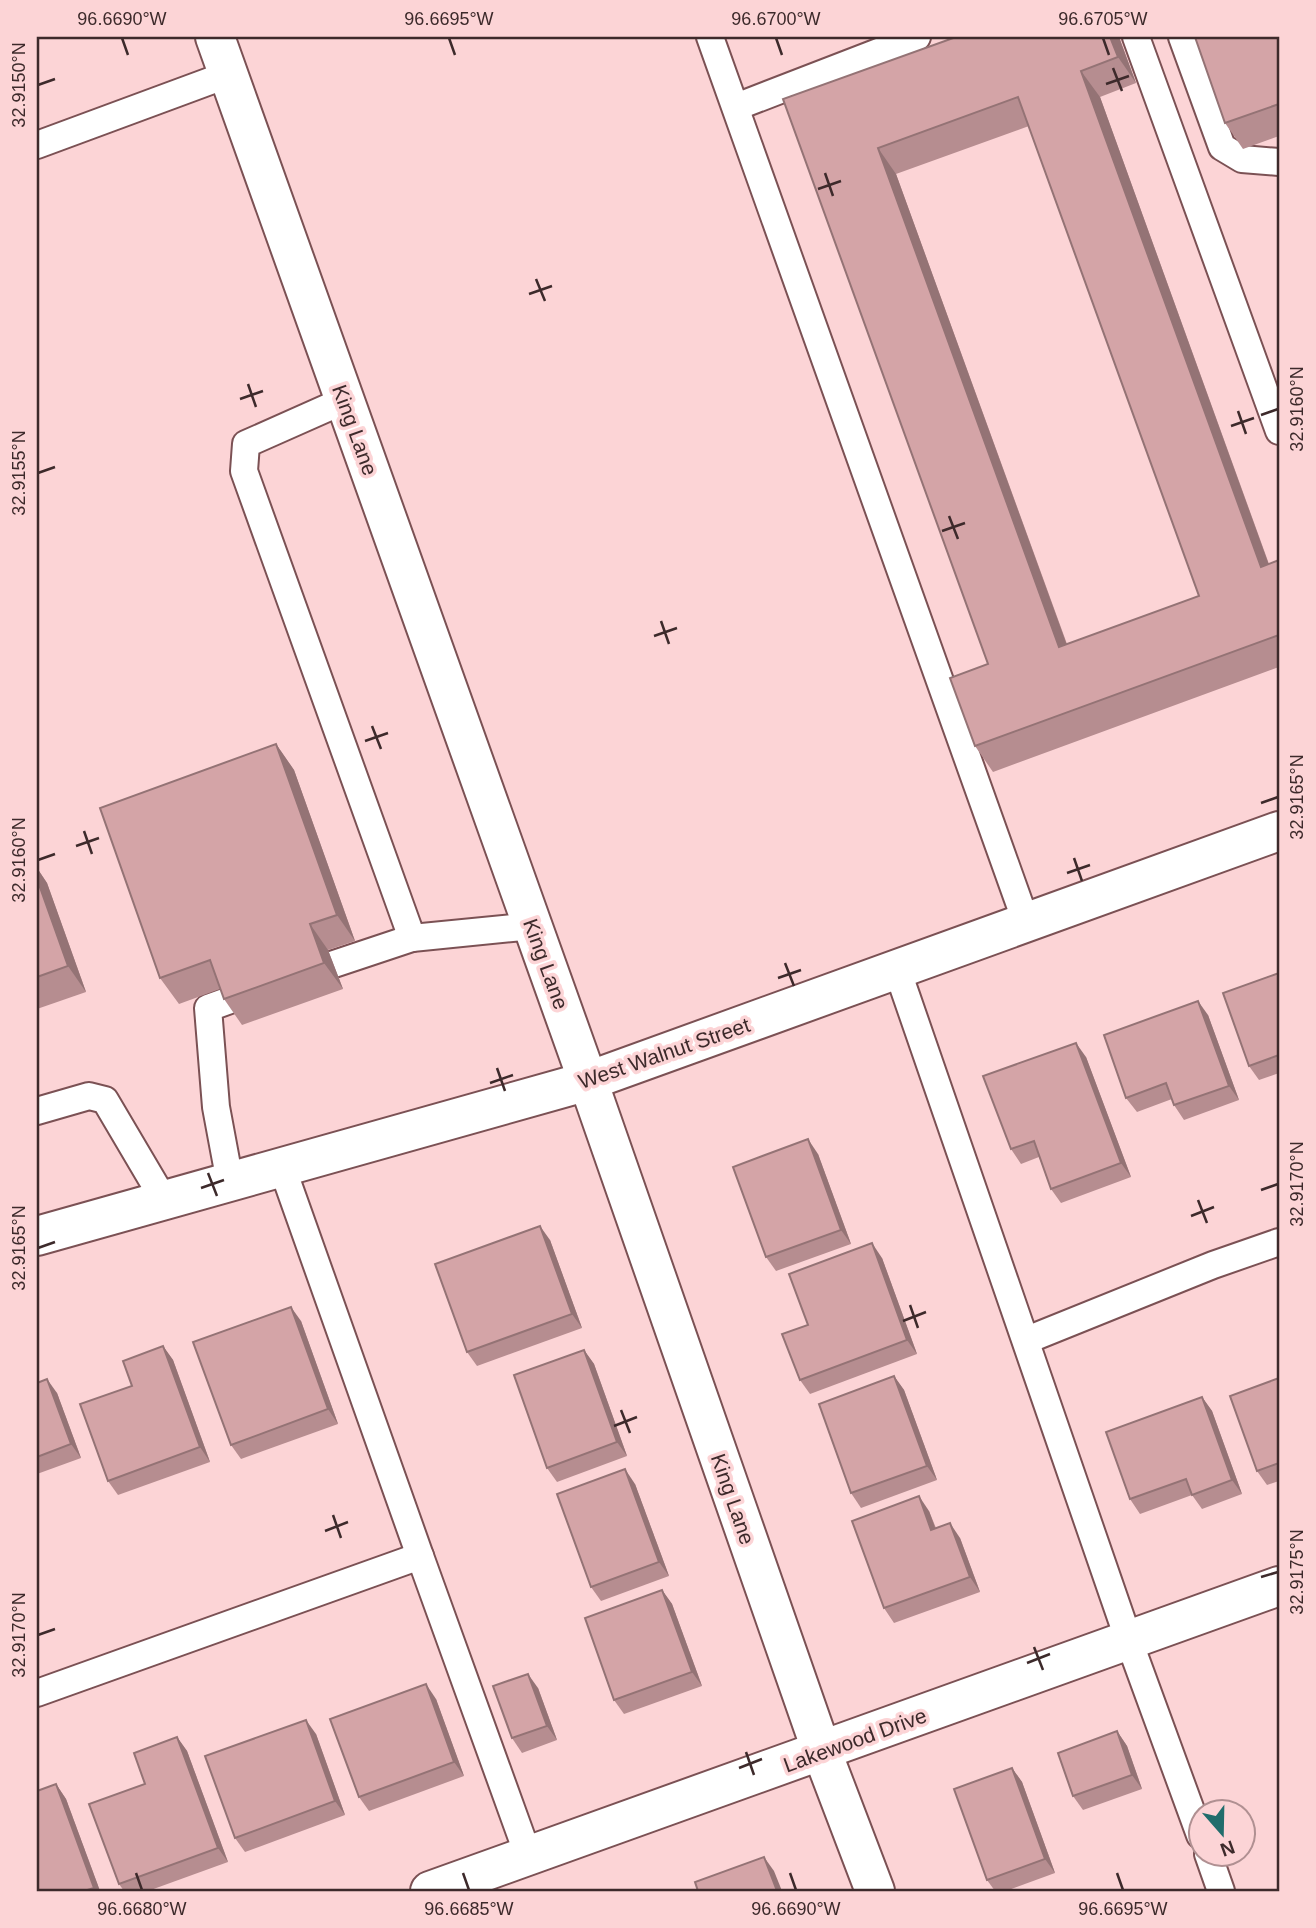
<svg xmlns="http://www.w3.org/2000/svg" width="1316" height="1928" viewBox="0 0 1316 1928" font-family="Helvetica,sans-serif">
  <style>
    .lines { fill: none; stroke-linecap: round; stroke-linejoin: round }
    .lane-casing { stroke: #7b5154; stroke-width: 30 }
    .street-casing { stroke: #7b5154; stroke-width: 42 }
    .secondary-casing { stroke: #7b5154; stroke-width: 42 }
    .lane { stroke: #fff; stroke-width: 26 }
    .street { stroke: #fff; stroke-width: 38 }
    .secondary { stroke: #fff; stroke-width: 38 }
    .wall { fill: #b68d90; fill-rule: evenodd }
    .shaded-wall { fill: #947375 }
    .building { fill: #d4a4a7; stroke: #947375; stroke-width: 2; fill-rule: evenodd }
    .ticks { fill: none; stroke: #3d2a2b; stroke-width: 2.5 }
    .labels { text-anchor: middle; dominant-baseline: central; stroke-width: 7; stroke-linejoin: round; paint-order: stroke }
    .street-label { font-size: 21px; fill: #3d2a2b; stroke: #fcd4d6 }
    .neatline { fill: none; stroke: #3d2a2b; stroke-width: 2.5 }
    .ticks-label { font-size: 18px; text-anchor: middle; fill: #3d2a2b }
  </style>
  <rect width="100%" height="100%" fill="#fcd4d6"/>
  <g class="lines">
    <g class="lane-casing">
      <g id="lane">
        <path d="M710 37 1026 922"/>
        <path d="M1136 37 1279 431"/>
        <path d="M1182 37 1222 147 1242 159 1279 162"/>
        <path d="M736 107 917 37"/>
        <path d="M37 145 229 74"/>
        <path d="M345 400 246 444 244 471 412 938 533 926"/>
        <path d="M334 964 412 938"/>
        <path d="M897 969 1129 1641 1200 1835"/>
        <path d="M37 1111 89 1096 105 1100 164 1200"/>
        <path d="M282 1167 420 1556"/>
        <path d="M230 1182 216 1107 208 1008 233 999"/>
        <path d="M1027 1340 1213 1265 1279 1242"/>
        <path d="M37 1693 420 1556 528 1855"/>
        <path d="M1208 1854 1221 1891"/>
      </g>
    </g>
    <g class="street-casing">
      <g id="street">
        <path d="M215 37 588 1081 822 1752 875 1891"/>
        <path d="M430 1891 1279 1586"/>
      </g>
    </g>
    <g class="secondary-casing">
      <path id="secondary" d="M37 1236 588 1081 1279 831"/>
    </g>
    <use href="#lane" class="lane"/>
    <use href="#street" class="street"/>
    <use href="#secondary" class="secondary"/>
  </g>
  <g class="wall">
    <path d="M956 37H1119L1136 83 1100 97 1269 564 1279 560V667L993 772 975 746 988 664 783 99ZM1029 126 1199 596 1067 644 896 174Z"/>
    <path d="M1279 37V136L1243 149 1225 123Z"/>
    <path d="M276 744 294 770 355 941 328 950 343 989 242 1025 224 999 220 989 179 1004 160 978Z"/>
    <path d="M37 868 47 883 86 992 37 1009Z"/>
    <path d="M1279 973V1073L1259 1080 1249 1066Z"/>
    <path d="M1208 1015 1239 1100 1184 1120 1174 1105 1172 1099 1137 1112 1126 1098Z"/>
    <path d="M1086 1057 1131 1177 1061 1203 1051 1189 1039 1157 1021 1164 1011 1149Z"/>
    <path d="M818 1154 851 1244 776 1271 766 1257Z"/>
    <path d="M550 1240 582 1328 477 1366 467 1352Z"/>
    <path d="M882 1258 917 1354 810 1394 800 1380 808 1325Z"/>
    <path d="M301 1321 338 1424 241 1459 231 1445Z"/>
    <path d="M163 1346 173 1360 210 1462 118 1495 108 1481 132 1386Z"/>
    <path d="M584 1350 594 1364 627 1456 557 1482 547 1468Z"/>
    <path d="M894 1376 904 1390 937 1480 861 1508 851 1493Z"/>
    <path d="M1279 1378V1481L1267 1485 1257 1471Z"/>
    <path d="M37 1383 57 1393 81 1458 37 1474Z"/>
    <path d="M1202 1397 1212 1411 1242 1494 1202 1509 1192 1495 1140 1514 1130 1499Z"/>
    <path d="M635 1484 669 1576 601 1601 591 1587Z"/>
    <path d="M929 1511 936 1528 960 1538 980 1592 894 1623 884 1608Z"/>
    <path d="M662 1590 672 1604 702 1686 624 1714 614 1700Z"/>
    <path d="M538 1688 557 1740 522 1753 512 1738Z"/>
    <path d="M436 1699 464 1776 369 1811 359 1797Z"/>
    <path d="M1117 1731 1127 1746 1142 1789 1083 1810 1073 1796Z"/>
    <path d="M316 1734 345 1815 245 1852 235 1838Z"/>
    <path d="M177 1737 187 1751 228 1862 148 1891H124L119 1884 145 1784Z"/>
    <path d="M1012 1768 1022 1782 1055 1873 1006 1891H995L987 1880Z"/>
    <path d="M56 1784 66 1799 100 1891H37Z"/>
  </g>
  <g class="shaded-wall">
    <path d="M1110 37H1119L1136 83 1118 57Z"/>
    <path d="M1081 71 1100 97 1279 593 1261 567Z"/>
    <path d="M878 148 896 174 1077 673 1059 647Z"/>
    <path d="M276 744 294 770 355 941 337 915Z"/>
    <path d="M37 868 47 883 86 992 68 966 37 879Z"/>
    <path d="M310 924 328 950 343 989 324 963Z"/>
    <path d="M1198 1001 1208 1015 1239 1100 1229 1086Z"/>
    <path d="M1076 1043 1086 1057 1131 1177 1121 1163Z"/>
    <path d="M808 1139 818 1154 851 1244 841 1230Z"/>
    <path d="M540 1226 550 1240 582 1328 572 1314Z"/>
    <path d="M872 1243 882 1258 917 1354 907 1340Z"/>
    <path d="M291 1307 301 1321 338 1424 328 1409Z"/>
    <path d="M163 1346 173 1360 210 1462 200 1447Z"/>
    <path d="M584 1350 594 1364 627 1456 617 1442Z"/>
    <path d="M894 1376 904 1390 937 1480 927 1466Z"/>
    <path d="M47 1379 57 1393 81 1458 71 1444Z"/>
    <path d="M1202 1397 1212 1411 1242 1494 1232 1480Z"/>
    <path d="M625 1469 635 1484 669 1576 659 1562Z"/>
    <path d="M919 1496 929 1511 941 1544 931 1530Z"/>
    <path d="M950 1523 960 1538 980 1592 970 1577Z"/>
    <path d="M662 1590 672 1604 702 1686 692 1672Z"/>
    <path d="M528 1674 538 1688 557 1740 547 1726Z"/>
    <path d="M426 1684 436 1699 464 1776 454 1762Z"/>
    <path d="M306 1720 316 1734 345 1815 335 1801Z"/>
    <path d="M1117 1731 1127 1746 1142 1789 1132 1775Z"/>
    <path d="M177 1737 187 1751 228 1862 218 1848Z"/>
    <path d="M1012 1768 1022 1782 1055 1873 1045 1859Z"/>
    <path d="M56 1784 66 1799 100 1891H96L94 1888Z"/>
    <path d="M764 1857 774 1871 782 1891H777Z"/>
  </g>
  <g class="building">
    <path d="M956 37H1110L1118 57 1081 71 1261 567 1279 560V635L975 746 950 678 988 664 783 99ZM1018 97 1199 596 1059 647 878 148Z"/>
    <path d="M1195 37H1279V104L1225 123Z"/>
    <path d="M276 744 337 915 310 924 324 963 224 999 210 960 160 978 100 808Z"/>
    <path d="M37 879 68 966 37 977Z"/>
    <path d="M1279 973V1055L1249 1066 1223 993Z"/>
    <path d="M1198 1001 1229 1086 1174 1105 1166 1083 1126 1098 1104 1035Z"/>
    <path d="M1076 1043 1121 1163 1051 1189 1034 1141 1011 1149 983 1076Z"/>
    <path d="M808 1139 841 1230 766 1257 733 1167Z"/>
    <path d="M540 1226 572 1314 467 1352 435 1264Z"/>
    <path d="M872 1243 907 1340 800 1380 782 1334 808 1325 789 1274Z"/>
    <path d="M291 1307 328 1409 231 1445 193 1342Z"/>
    <path d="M163 1346 200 1447 108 1481 80 1404 132 1386 123 1361Z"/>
    <path d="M584 1350 617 1442 547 1468 514 1375Z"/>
    <path d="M894 1376 927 1466 851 1493 819 1404Z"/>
    <path d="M1279 1378V1463L1257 1471 1230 1396Z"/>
    <path d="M47 1379 71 1444 37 1457V1383Z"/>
    <path d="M1202 1397 1232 1480 1192 1495 1186 1479 1130 1499 1106 1432Z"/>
    <path d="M625 1469 659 1562 591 1587 557 1494Z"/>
    <path d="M919 1496 931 1530 950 1523 970 1577 884 1608 852 1521Z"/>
    <path d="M662 1590 692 1672 614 1700 585 1618Z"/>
    <path d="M528 1674 547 1726 512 1738 493 1686Z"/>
    <path d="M426 1684 454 1762 359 1797 330 1719Z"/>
    <path d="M306 1720 335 1801 235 1838 205 1756Z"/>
    <path d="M1117 1731 1132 1775 1073 1796 1058 1753Z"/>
    <path d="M177 1737 218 1848 119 1884 89 1804 145 1784 134 1753Z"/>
    <path d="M1012 1768 1045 1859 987 1880 954 1789Z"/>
    <path d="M56 1784 94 1888 84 1891H37V1791Z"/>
    <path d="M764 1857 777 1891H698L695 1882Z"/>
  </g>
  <path class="ticks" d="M122 38 128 55M449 38 455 55M776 38 782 55M1103 38 1109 55M1113 68 1122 91M1106 84 1129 76M38 85 55 79M825 173 833 196M818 189 841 181M536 279 545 301M529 294 552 286M248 384 256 407M240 399 263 391M1238 411 1246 434M1261 415 1278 409M1231 426 1254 418M38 473 55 467M949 516 958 539M942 531 965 523M661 621 669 644M654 636 677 628M372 726 381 749M365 741 388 733M1261 803 1278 797M84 831 92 854M76 846 99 838M1074 858 1082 881M38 860 55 854M1067 873 1090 865M785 963 794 986M778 978 801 970M497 1068 505 1091M490 1083 513 1075M208 1173 217 1196M201 1188 224 1180M1261 1190 1278 1184M1198 1200 1207 1223M1191 1216 1214 1207M38 1248 55 1242M910 1305 918 1328M903 1321 926 1312M621 1410 630 1433M614 1426 637 1417M333 1515 341 1538M325 1531 348 1522M1261 1577 1278 1572M38 1635 55 1629M1034 1647 1043 1670M1027 1663 1050 1654M746 1752 754 1775M739 1768 762 1759M136 1873 142 1890M463 1873 469 1890M790 1873 796 1890M1117 1873 1123 1890"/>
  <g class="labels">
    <g class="street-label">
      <text transform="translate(355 430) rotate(70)">King Lane</text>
      <text transform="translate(546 964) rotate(70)">King Lane</text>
      <text transform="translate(664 1053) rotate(-19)">West Walnut Street</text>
      <text transform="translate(733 1499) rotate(71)">King Lane</text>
      <text transform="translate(855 1740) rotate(-20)">Lakewood Drive</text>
    </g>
  </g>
  <rect width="1316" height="1928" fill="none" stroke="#fcd4d6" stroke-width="77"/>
  <g transform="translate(1222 1833) rotate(160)"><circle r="33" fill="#fcd4d6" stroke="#b09092" stroke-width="2"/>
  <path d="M0-5L12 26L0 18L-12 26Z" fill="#216d6c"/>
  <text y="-10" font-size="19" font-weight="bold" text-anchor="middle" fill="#3d2a2b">N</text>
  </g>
  <rect x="38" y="38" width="1240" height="1852" class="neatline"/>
  <g class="ticks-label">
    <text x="122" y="25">96.6690°W</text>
    <text x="449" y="25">96.6695°W</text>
    <text x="776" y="25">96.6700°W</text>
    <text x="1103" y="25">96.6705°W</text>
    <text transform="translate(19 85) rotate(-90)" y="6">32.9150°N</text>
    <text transform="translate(1297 409) rotate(-90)" y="6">32.9160°N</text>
    <text transform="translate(19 473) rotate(-90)" y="6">32.9155°N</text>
    <text transform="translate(1297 797) rotate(-90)" y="6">32.9165°N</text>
    <text transform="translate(19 860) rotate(-90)" y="6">32.9160°N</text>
    <text transform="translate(1297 1184) rotate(-90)" y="6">32.9170°N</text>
    <text transform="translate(19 1248) rotate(-90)" y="6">32.9165°N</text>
    <text transform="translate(1297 1572) rotate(-90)" y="6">32.9175°N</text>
    <text transform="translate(19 1635) rotate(-90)" y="6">32.9170°N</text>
    <text x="142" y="1915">96.6680°W</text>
    <text x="469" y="1915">96.6685°W</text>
    <text x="796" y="1915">96.6690°W</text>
    <text x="1123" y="1915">96.6695°W</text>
  </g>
</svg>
